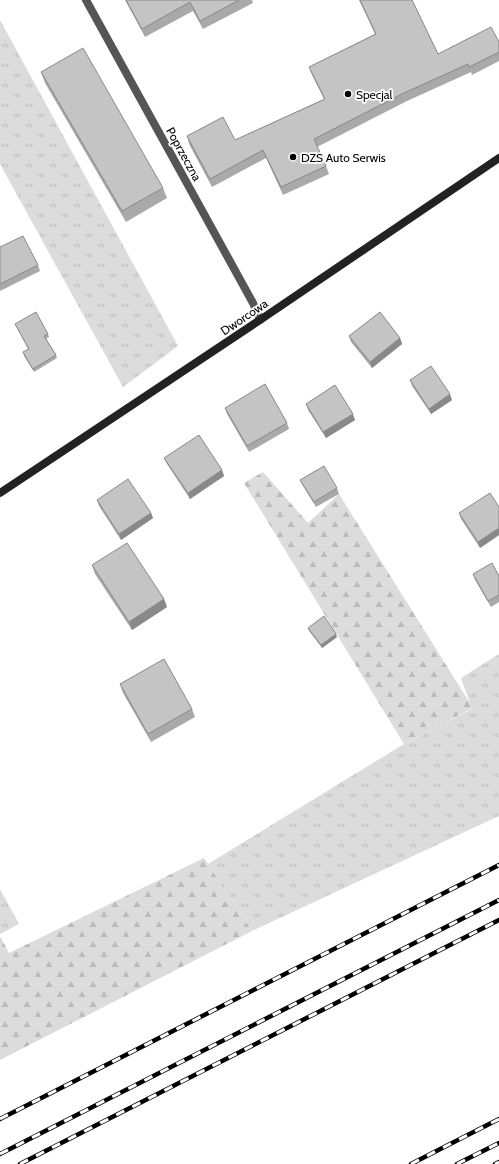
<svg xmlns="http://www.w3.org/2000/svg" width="499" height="1164" viewBox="0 0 499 1164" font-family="Cabin,sans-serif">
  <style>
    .grass { fill: url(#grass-tufts) }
    .forest { fill: url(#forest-firs) }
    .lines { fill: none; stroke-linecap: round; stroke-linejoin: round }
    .street { stroke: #555; stroke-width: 8 }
    .secondary { stroke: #222; stroke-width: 8 }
    .rail-casing { stroke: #000; stroke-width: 4.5 }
    .rail { stroke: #fff; stroke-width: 3; stroke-dasharray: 9; stroke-linecap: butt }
    .wall { fill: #a9a9a9 }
    .shaded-wall { fill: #898989 }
    .building { fill: #c4c4c4; stroke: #898989 }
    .poi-dot { fill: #000; stroke: #fff; stroke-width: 1.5 }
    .labels { text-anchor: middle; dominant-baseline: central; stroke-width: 3.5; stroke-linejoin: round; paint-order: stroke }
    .poi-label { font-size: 12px; fill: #000; stroke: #fff; text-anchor: start }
    .street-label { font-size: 12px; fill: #000; stroke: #fff }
  </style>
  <defs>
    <pattern id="grass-tufts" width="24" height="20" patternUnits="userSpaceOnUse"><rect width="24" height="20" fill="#dcdcdc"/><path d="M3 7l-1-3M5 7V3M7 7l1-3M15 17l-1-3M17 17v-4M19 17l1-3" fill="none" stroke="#bbb"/></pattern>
    <pattern id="forest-firs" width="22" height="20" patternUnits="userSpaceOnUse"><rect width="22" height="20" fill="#dcdcdc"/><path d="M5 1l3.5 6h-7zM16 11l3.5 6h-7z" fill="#bbb"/></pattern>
  </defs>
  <rect width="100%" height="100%" fill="#fff"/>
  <g class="grass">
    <path d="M0 20 178 346 123 387 0 164Z"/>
    <path d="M499 654V816L252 931 208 864 404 744 472 709 461 678Z"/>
    <path d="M0 889 19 924 0 934Z"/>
  </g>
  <g class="forest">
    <path d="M263 472 308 523 339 494 473 708 404 744 244 483Z"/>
    <path d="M204 858 252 931 0 1060V936L9 953Z"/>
  </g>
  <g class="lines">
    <path class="street" d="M86 0 253 303 260 320"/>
    <path class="secondary" d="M0 493 260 320 499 158"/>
    <g class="rail-casing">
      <g id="rail">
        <path d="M0 1119 499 865"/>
        <path d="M0 1154 499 900"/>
        <path d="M20 1164 499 920"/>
        <path d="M411 1164 499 1119"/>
        <path d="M457 1164 499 1143"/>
        <path d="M495 1164 499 1162"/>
      </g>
    </g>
    <use href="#rail" class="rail"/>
  </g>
  <g class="wall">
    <path d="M125 0H252L253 3 203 29 193 11 145 37Z"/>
    <path d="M359 0H412L438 54 499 42V61L472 75 471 72 407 101 317 147 326 166 329 174 283 195 266 158 212 187 189 144 187 136 235 140 324 99 312 75 309 67 375 34Z"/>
    <path d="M41 72 163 188 167 198 126 222 45 83Z"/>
    <path d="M0 247 38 265 40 271 0 291Z"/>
    <path d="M15 324 48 334 49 337 46 339 56 355 57 358 34 372 24 356 23 352 28 349Z"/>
    <path d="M349 336 400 338 402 344 372 368 351 342Z"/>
    <path d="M410 380 452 400 431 414 412 386Z"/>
    <path d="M306 404 355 420 326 438 308 410Z"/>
    <path d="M225 408 287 423 289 429 249 452 227 414Z"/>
    <path d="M164 458 222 470 224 476 190 499 167 464Z"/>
    <path d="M300 480 337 488 339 494 316 507 303 486Z"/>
    <path d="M97 500 151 513 153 518 121 540 99 506Z"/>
    <path d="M499 507V535L480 548 461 519 459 513Z"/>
    <path d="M92 565 164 599 167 607 132 630 95 574Z"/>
    <path d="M473 574 499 576V602L491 607 475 580Z"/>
    <path d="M308 628 337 637 322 648 309 631Z"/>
    <path d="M120 684 192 709 195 717 151 742 123 693Z"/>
  </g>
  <g class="shaded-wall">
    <path d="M400 338 402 344 372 368 370 362Z"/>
    <path d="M450 394 452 400 431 414 429 409Z"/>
    <path d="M353 414 355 420 326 438 323 432Z"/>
    <path d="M222 470 224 476 190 499 188 493Z"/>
    <path d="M151 513 153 518 121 540 119 534Z"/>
    <path d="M499 528V535L480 548 478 542Z"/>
    <path d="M164 599 167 607 132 630 129 622Z"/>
    <path d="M336 634 337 637 322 648 321 645Z"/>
  </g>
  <g class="building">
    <path d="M126 0H239L200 21 190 2 142 29Z"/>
    <path d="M360 0H412L438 54 491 27 499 42V52L469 67 468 64 404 93 314 139 326 166 281 187 263 150 210 179 187 136 223 117 235 140 325 99 309 67 376 34Z"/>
    <path d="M83 48 163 188 122 211 41 72Z"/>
    <path d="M23 236 38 265 0 284V247Z"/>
    <path d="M36 312 48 334 44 336 56 355 33 369 23 352 29 349 15 324Z"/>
    <path d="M380 312 400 338 370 362 349 336Z"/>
    <path d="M431 366 450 394 429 409 410 380Z"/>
    <path d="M265 384 287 423 247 446 225 408Z"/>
    <path d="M335 385 353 414 323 432 306 404Z"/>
    <path d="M199 435 222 470 188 493 164 458Z"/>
    <path d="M324 466 337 488 314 502 300 480Z"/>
    <path d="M128 479 151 513 119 534 97 500Z"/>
    <path d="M490 493 499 507V528L478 542 459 513Z"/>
    <path d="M127 543 164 599 129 622 92 565Z"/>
    <path d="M492 563 499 576V595L488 601 473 574Z"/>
    <path d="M324 616 336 634 321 645 308 628Z"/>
    <path d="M164 659 192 709 148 734 120 684Z"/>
  </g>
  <g class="poi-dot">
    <circle cx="348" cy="94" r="4"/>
    <circle cx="293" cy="157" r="4"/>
  </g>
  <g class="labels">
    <g class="poi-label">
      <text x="356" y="94">Specjal</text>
      <text x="301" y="157">DZS Auto Serwis</text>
    </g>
    <g class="street-label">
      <text transform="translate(184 154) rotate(61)">Poprzeczna</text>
      <text transform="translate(244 317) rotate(-34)">Dworcowa</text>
    </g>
  </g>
</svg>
